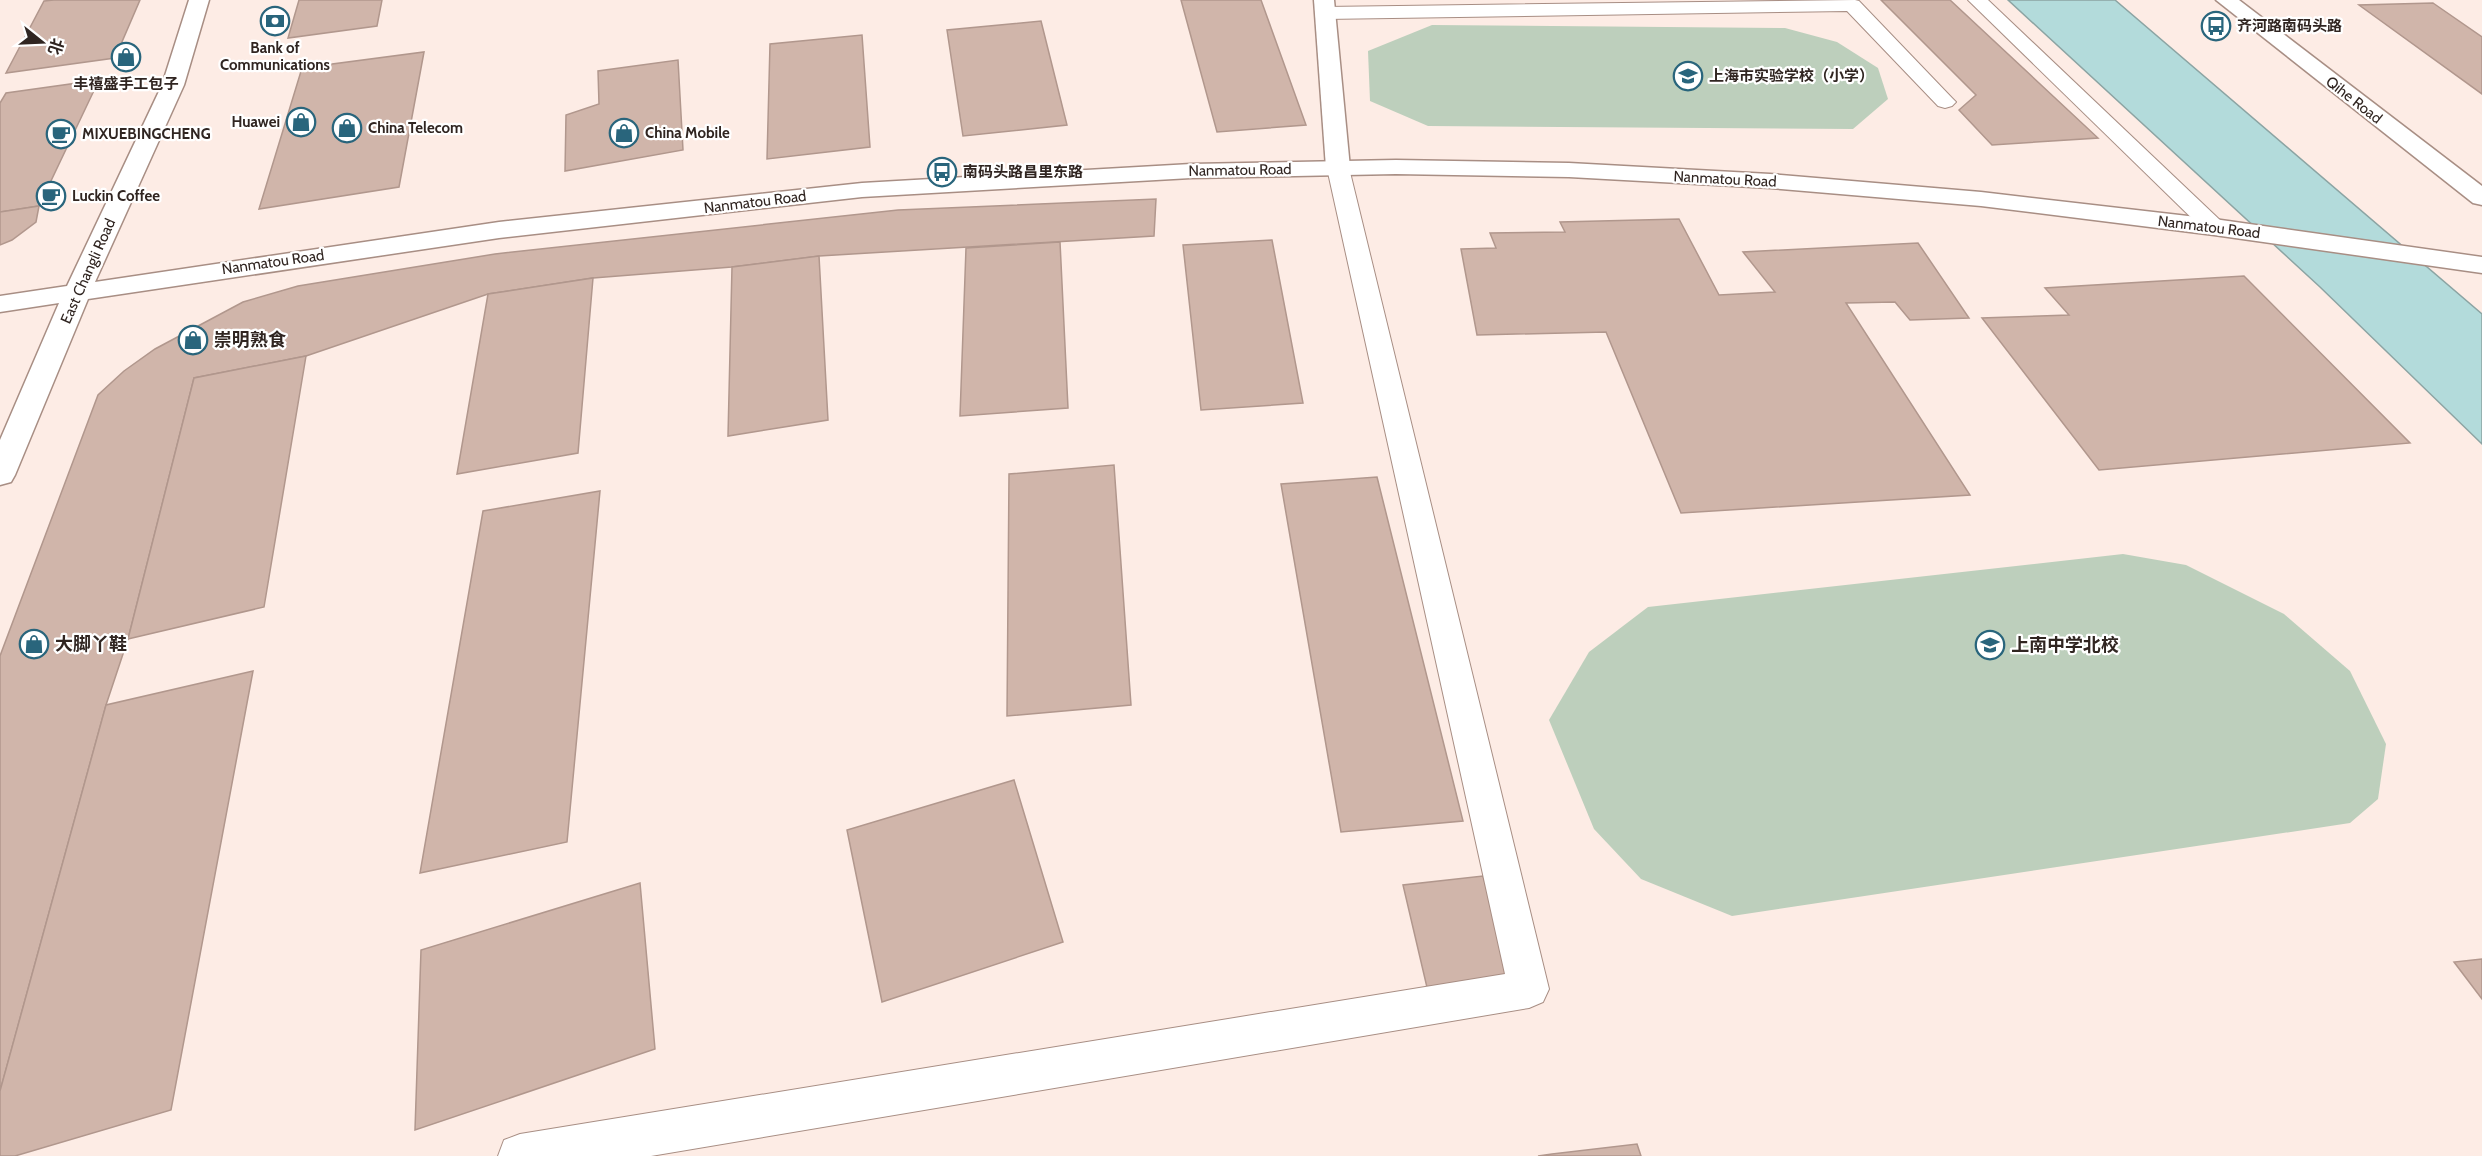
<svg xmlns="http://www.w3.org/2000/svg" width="2482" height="1156" viewBox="0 0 2482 1156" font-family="Cabin,'Noto Sans SC',sans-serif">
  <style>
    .green { fill: #bdcfbc }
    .water { fill: #b3dbdb; stroke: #8ca4a3; stroke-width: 1.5 }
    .building { fill: #d0b5aa; stroke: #b1978d; stroke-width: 1.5 }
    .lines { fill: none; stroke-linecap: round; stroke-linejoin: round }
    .service-casing { stroke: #a88e84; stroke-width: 2 }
    .minor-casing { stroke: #a88e84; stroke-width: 3 }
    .tertiary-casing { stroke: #a88e84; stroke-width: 3 }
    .service { fill: #fff; fill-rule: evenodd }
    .minor { fill: #fff; fill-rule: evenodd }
    .tertiary { fill: #fff; fill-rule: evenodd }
    .labels { text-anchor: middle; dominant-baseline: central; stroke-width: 4.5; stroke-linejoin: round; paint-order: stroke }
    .far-poi-label { font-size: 15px; font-weight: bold; fill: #302521; stroke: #fff; text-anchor: start }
    .far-street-label { font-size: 15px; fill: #302521; stroke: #fff }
    .poi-label { font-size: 18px; font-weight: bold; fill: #302521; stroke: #fff; text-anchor: start }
  </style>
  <rect width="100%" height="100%" fill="#fdece5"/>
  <g class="green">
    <path d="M1432 25 1785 28 1837 42 1878 68 1888 99 1853 129 1428 126 1370 101 1368 51Z"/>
    <path d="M2123 554 2186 565 2284 614 2350 671 2386 744 2378 799 2350 823 1732 916 1641 879 1594 829 1549 720 1589 652 1648 607Z"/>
  </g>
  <path class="water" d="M2008 0H2115L2482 314V444L2320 287Z"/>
  <g class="building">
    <path d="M54 0H140L115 58 6 73 44 1Z"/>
    <path d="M299 0H382L377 26 288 38Z"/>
    <path d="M1181 0H1261L1306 125 1217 132Z"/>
    <path d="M1881 0H1950L2098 138 1992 145 1959 110 1976 95Z"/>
    <path d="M2433 3 2482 37V94L2359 5Z"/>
    <path d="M1041 21 1067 125 963 136 947 30Z"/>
    <path d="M862 35 870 147 767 159 770 44Z"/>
    <path d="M424 52 399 187 259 209 302 68Z"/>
    <path d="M678 60 683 150 565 171 566 115 599 104 598 71Z"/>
    <path d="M99 80 39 206 0 212V103L6 93Z"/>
    <path d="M1156 199 1154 236 819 256 732 267 593 278 488 294 306 356 194 378 128 639 106 705 0 1091V656L98 395 124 371 155 349 243 302 298 286 495 254 898 210Z"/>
    <path d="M39 206 36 222 12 240 0 245V212Z"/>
    <path d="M1679 219 1719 295 1775 292 1743 252 1918 243 1969 318 1910 320 1895 302 1846 303 1970 495 1681 513 1606 332 1477 335 1461 249 1496 248 1490 233 1565 232 1560 222Z"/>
    <path d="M1272 240 1303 403 1201 410 1183 245Z"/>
    <path d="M1060 242 1068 408 960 416 966 248Z"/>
    <path d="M819 256 828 420 728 436 732 267Z"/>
    <path d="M2244 276 2410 443 2099 470 1982 318 2069 315 2045 288Z"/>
    <path d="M593 278 578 453 457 474 488 294Z"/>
    <path d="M306 356 264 607 128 639 194 378Z"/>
    <path d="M1114 465 1131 705 1007 716 1009 474Z"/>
    <path d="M1377 477 1463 821 1341 832 1281 484Z"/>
    <path d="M600 491 567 842 420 873 483 511Z"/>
    <path d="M253 671 171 1110 15 1156H0V1091L106 705Z"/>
    <path d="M1014 780 1063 942 882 1002 847 830Z"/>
    <path d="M1483 876 1514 985 1429 996 1403 885Z"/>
    <path d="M640 883 655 1049 415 1130 421 950Z"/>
    <path d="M2482 959V999L2454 962Z"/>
    <path d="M1637 1144 1641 1156H1538L1552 1154Z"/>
  </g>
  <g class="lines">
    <g class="service-casing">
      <g id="service">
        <path d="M1855 0 1859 1 1952 98 1956 102 1952 106 1945 108 1938 106 1847 11 1325 19 1318 17 1315 13 1318 9 1325 7Z"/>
        <path d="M1968 0H1988L2222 222 2226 227 2222 232 2214 234 2206 232Z"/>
        <path d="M1338 161 1346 163 1349 168 1549 989 1543 1002 1529 1008 651 1156H498L504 1140 520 1134 1505 974 1327 168 1330 163Z"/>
      </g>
    </g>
    <g class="minor-casing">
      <g id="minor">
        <path d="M1314 0H1334L1350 168 1346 173 1338 175 1330 173 1326 168Z"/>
        <path d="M2216 0H2239L2482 186V205L2473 203Z"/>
      </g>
    </g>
    <g class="tertiary-casing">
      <path id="tertiary" d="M189 0H209L184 85 95 282 499 222 862 183 1191 164 1396 160 1569 163 1770 174 1981 192 2214 219 2482 257V273L2214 235 1981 206 1770 188 1569 177 1396 174 1191 178 862 197 499 238 88 299 15 475 11 482 0 485V440L59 303 0 312V296L67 286 162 85Z"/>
    </g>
    <use href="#service" class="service"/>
    <use href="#minor" class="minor"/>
    <use href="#tertiary" class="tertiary"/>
  </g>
  <defs>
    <g id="bank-ring" transform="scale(1.5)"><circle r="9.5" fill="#fff" stroke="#29657c" stroke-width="1.5"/><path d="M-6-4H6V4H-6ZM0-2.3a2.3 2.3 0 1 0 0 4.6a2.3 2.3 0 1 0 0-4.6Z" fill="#29657c"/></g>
    <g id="bus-ring" transform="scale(1.5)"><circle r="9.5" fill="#fff" stroke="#29657c" stroke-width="1.5"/><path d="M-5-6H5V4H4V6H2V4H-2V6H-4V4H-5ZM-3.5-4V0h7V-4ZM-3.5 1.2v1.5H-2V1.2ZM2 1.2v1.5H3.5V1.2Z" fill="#29657c"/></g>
    <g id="shop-ring" transform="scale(1.5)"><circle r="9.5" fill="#fff" stroke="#29657c" stroke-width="1.5"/><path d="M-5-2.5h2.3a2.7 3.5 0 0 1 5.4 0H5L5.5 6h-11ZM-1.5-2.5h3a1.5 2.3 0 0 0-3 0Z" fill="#29657c"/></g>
    <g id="school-ring" transform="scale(1.5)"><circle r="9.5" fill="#fff" stroke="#29657c" stroke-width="1.5"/><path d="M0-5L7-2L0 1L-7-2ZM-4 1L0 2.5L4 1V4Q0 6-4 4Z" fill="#29657c"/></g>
    <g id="cafe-ring" transform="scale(1.5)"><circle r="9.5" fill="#fff" stroke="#29657c" stroke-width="1.5"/><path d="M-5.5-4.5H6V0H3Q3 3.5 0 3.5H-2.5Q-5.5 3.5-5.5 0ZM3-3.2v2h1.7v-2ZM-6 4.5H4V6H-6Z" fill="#29657c"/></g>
  </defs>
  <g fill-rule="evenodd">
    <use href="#bank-ring" x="275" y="21"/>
    <use href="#bus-ring" x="2216" y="26"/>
    <use href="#shop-ring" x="126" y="57"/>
    <use href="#school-ring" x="1688" y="76"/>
    <use href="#shop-ring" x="301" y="122"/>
    <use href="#shop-ring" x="347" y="128"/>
    <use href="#shop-ring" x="624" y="133"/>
    <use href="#cafe-ring" x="61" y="134"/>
    <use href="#bus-ring" x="942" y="172"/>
    <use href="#cafe-ring" x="51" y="196"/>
    <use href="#shop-ring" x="193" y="340"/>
    <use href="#shop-ring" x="34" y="644"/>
    <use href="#school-ring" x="1990" y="645"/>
  </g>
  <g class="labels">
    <g class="far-poi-label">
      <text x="2237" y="26">齐河路南码头路</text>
      <text x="275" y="48" text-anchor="middle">Bank of<tspan x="275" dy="17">Communications</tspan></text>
      <text x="1709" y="76">上海市实验学校（小学）</text>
      <text x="126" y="84" text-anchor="middle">丰禧盛手工包子</text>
      <text x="280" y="122" text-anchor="end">Huawei</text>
      <text x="368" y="128">China Telecom</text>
      <text x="645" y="133">China Mobile</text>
      <text x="82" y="134">MIXUEBINGCHENG</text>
      <text x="963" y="172">南码头路昌里东路</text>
      <text x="72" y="196">Luckin Coffee</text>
    </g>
    <g class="far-street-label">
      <text transform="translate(2354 100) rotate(38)">Qihe Road</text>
      <text transform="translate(1240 170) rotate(-1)">Nanmatou Road</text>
      <text transform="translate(1725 179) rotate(3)">Nanmatou Road</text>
      <text transform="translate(755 202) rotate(-7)">Nanmatou Road</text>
      <text transform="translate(2209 227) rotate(7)">Nanmatou Road</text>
      <text transform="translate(273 262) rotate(-8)">Nanmatou Road</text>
      <text transform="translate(88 271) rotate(-66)">East Changli Road</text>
    </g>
    <g class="poi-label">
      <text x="214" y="340">崇明熟食</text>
      <text x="55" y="644">大脚丫鞋</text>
      <text x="2011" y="645">上南中学北校</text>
    </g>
  </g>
  <g transform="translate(42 42) rotate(108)" stroke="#ffffff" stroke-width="4.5" paint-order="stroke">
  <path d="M0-4.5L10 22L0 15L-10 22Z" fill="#302521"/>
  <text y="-9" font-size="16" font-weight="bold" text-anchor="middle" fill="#302521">北</text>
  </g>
</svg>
